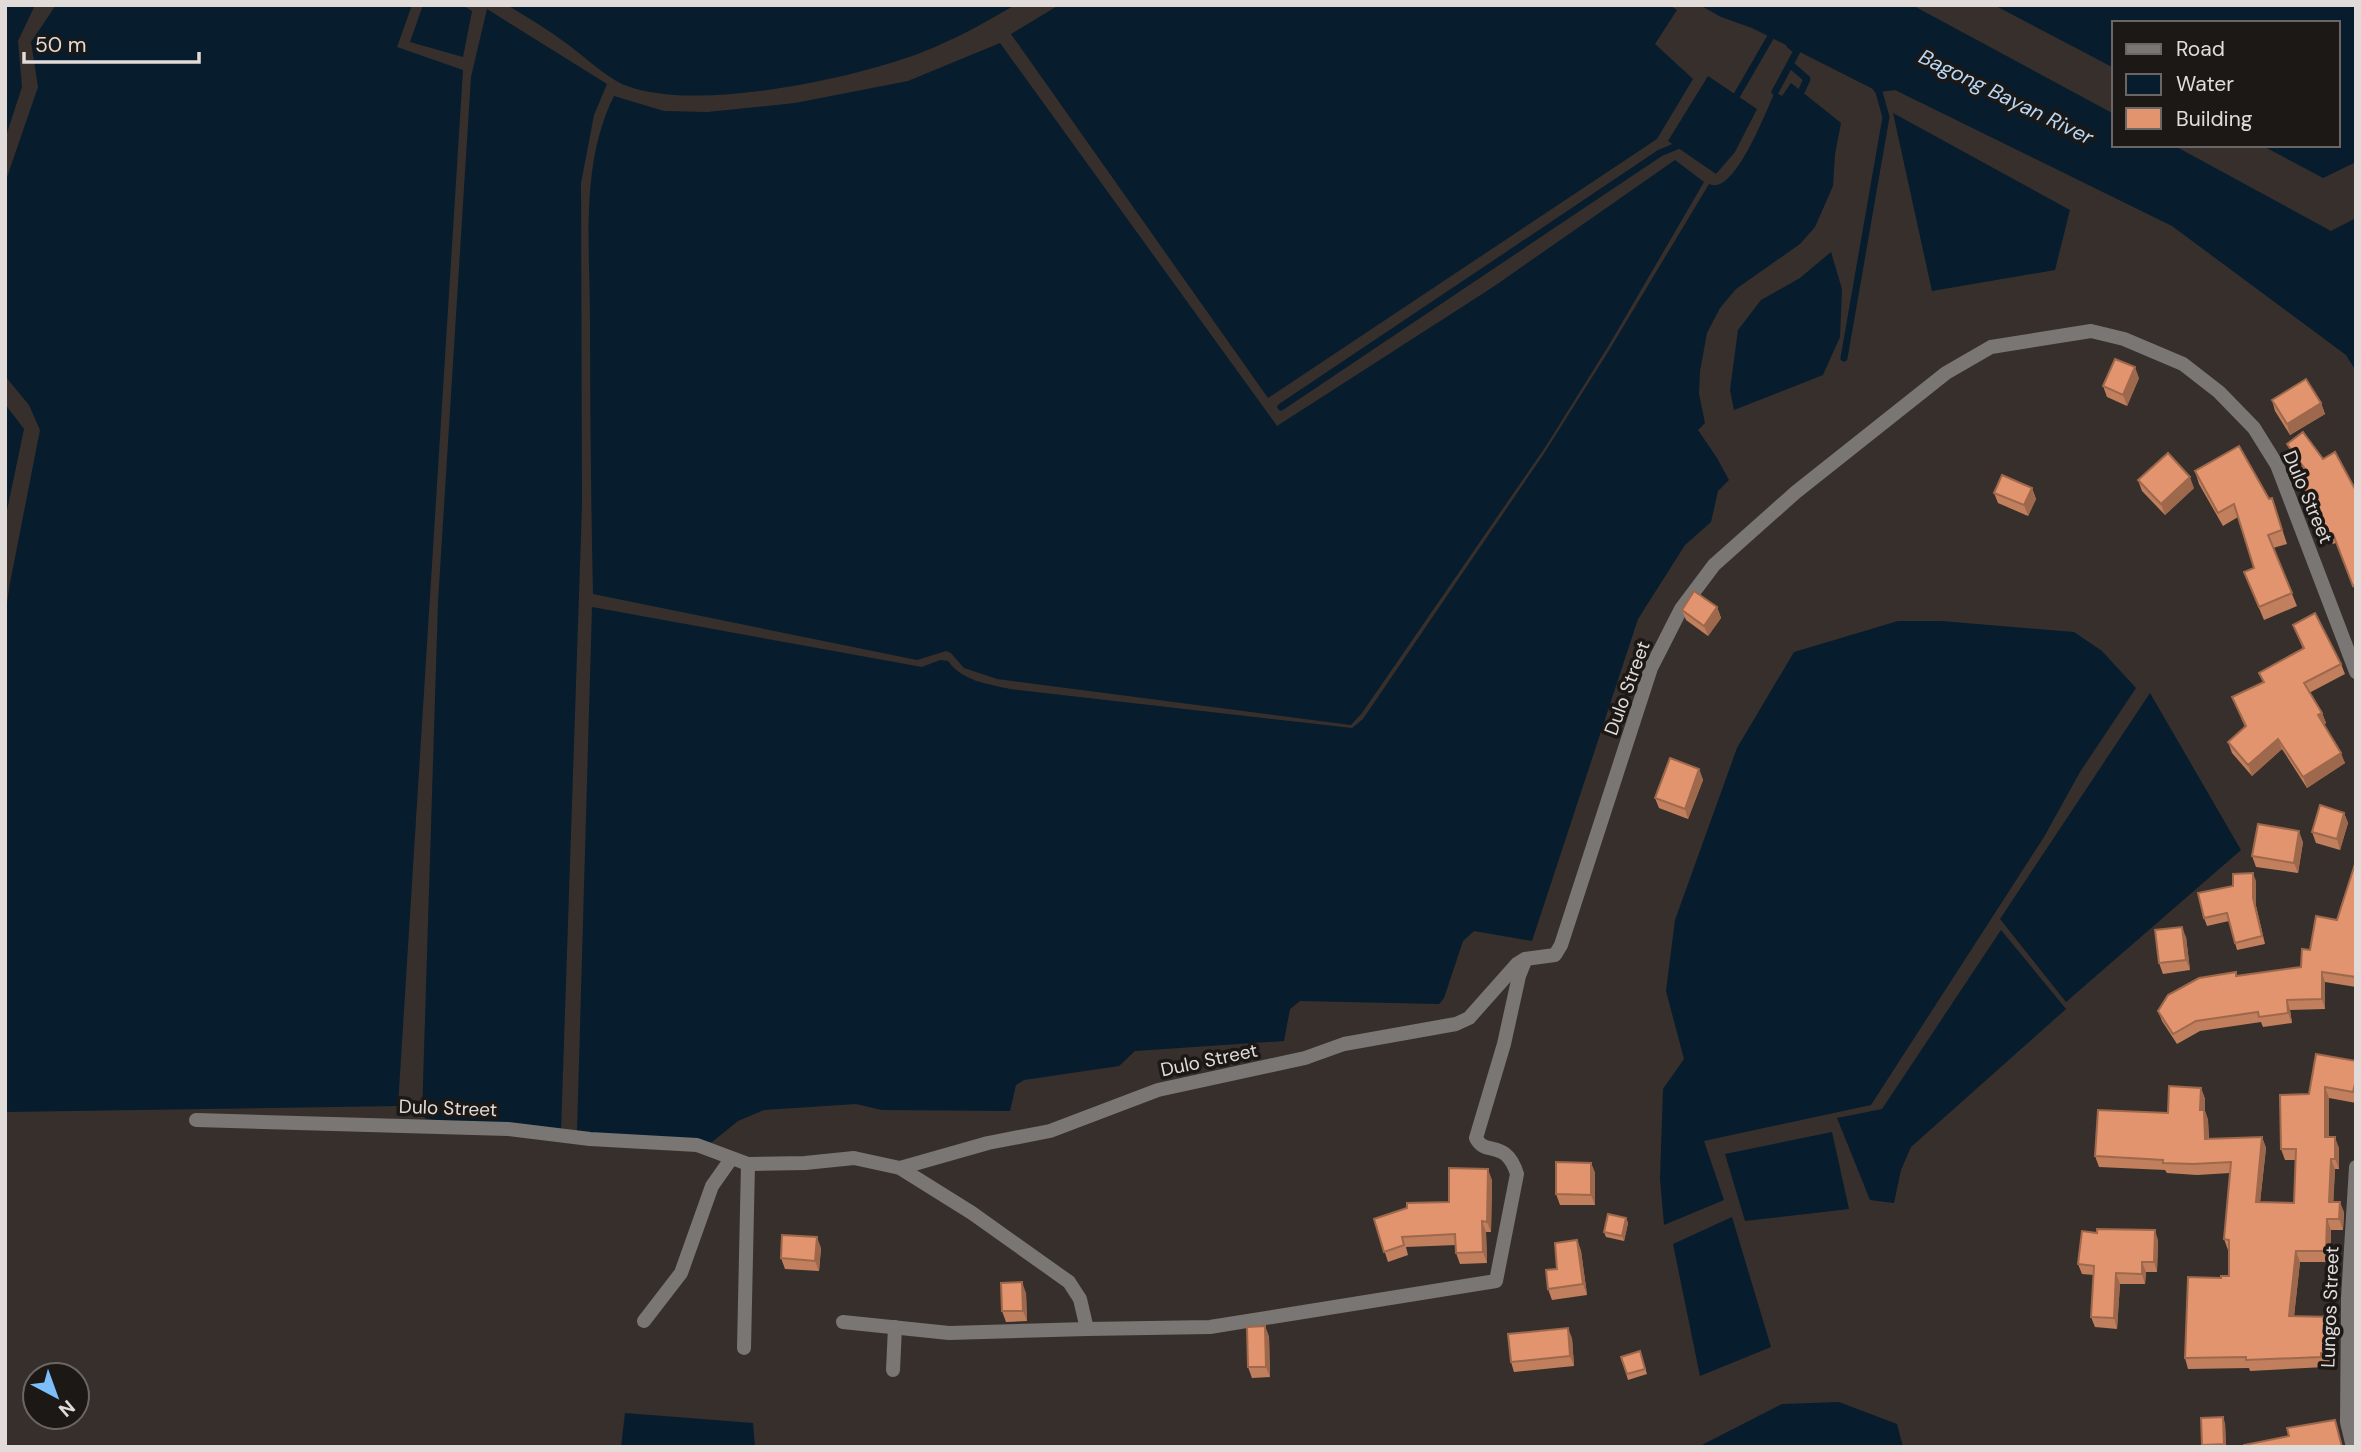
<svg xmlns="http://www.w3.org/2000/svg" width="2361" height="1452" viewBox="0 0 2361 1452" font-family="'DM Sans',sans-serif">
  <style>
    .water { fill: #071c2d }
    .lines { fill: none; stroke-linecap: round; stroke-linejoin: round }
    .stream { stroke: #071c2d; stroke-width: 7 }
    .street { stroke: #7a7673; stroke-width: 14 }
    .wall { fill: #c27f5e }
    .shaded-wall { fill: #9e684c }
    .building { fill: #e1946d; stroke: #9e684c; stroke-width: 2 }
    .labels { text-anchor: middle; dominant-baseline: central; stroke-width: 7; stroke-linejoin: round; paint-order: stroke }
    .street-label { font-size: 19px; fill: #e1dcd9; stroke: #1c1816 }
    .water-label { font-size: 21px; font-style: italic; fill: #b6d7f6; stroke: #1c1816 }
  </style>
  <rect width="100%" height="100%" fill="#372f2b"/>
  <g class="water">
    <path d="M5 5H35L18 41 22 87 5 139Z"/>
    <path d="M56 5H412L397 47 463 70 398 1106 5 1112V616L10 583 40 430 29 405 5 376V183L38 87 31 42Z"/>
    <path d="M423 5H462L472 11 463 57 410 42Z"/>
    <path d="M507 5H1015C989 20 963 35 935 47 866 77 692 115 622 84 604 75 586 58 570 46 550 31 529 18 507 5Z"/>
    <path d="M1059 5H1669L1677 10 1655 44 1693 79 1657 139 1268 398 1011 34Z"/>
    <path d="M1700 5H1912L2114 114V145H2173L2331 231 2356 218V371L2346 355 2172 226 1895 90 1879 92 1752 28 1721 17Z"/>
    <path d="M1994 5H2356V162L2323 178 2261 145H2338V23H2114V68Z"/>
    <path d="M487 9 607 84 594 115 581 183 582 505 561 1131 426 1119 422 1115 438 602 471 77Z"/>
    <path d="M1000 43 1277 426 1493 287 1675 160 1704 182 1609 345 1546 446 1362 713 1351 725 997 679 964 668 951 653 946 651 917 660 593 594C591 503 590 412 590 321 590 247 580 164 614 96L664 111 707 112 795 103 908 81Z"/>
    <path d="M1708 76 1757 109 1735 152 1716 174 1668 141Z"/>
    <path d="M1791 83 1841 123 1835 154 1833 186 1815 227 1800 244 1736 289 1720 308 1707 333 1700 371 1699 394 1705 423 1698 430 1717 458 1729 480 1718 491 1711 522 1685 545 1638 619 1532 941 1474 931 1463 941 1444 998 1439 1004 1300 1001 1290 1009 1284 1041 1135 1051 1119 1066 1024 1080 1016 1085 1010 1111 882 1110 856 1104 764 1110 738 1121 712 1142 577 1132 592 607 922 667 940 660 948 661C962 681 988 684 1010 689L1352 728 1363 719 1543 455 1608 352 1709 184C1734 197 1766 111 1775 92L1782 96Z"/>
    <path d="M1893 113 2070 210 2055 270 1932 291Z"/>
    <path d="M1831 252 1842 289 1840 337 1823 375 1734 410 1730 390 1738 330 1761 300 1800 278Z"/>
    <path d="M5 404 24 429 5 520Z"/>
    <path d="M1898 621H1941L2074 632 2102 651 2136 688 2080 772 2044 837 1871 1105 1704 1141 1724 1200 1664 1225 1660 1179 1663 1089 1684 1059 1666 991 1675 920 1737 748 1794 652Z"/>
    <path d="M2150 693 2241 850 2066 1002 2000 919Z"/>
    <path d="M2001 930 2066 1009 1911 1147 1901 1170 1894 1203 1870 1200 1837 1118 1882 1109Z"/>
    <path d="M1832 1132 1849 1209 1745 1221 1725 1154Z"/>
    <path d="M1732 1217 1771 1347 1700 1376 1673 1244Z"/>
    <path d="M1839 1402 1897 1424 1903 1447H1698L1782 1404Z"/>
    <path d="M625 1413 753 1423 755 1447H621Z"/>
  </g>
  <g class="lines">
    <g class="stream">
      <path d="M1791 65 1807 79 1802 90"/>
      <path d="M1775 92 1797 51 1790 45"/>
      <path d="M1733 102 1774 31"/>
      <path d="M1844 358 1886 117 1879 92 1874 85"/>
      <path d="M1281 407 1660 153 1684 143"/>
    </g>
    <g class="street">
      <path d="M196 1120 508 1129 590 1139 697 1145 748 1164 805 1163 854 1158 900 1168 972 1213 1069 1282 1080 1299 1087 1329 1210 1327 1496 1281 1517 1174C1506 1138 1485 1157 1476 1138L1504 1044 1519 976 1525 961"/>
      <path d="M900 1168 988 1143 1050 1131 1158 1090 1305 1058 1344 1044 1456 1024 1469 1018 1517 964 1525 959 1555 955 1561 945 1651 668 1681 609 1714 565 1796 492 1946 373 1991 347 2091 331 2124 339 2183 364 2219 392 2254 428 2277 465 2356 672"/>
      <path d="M644 1321 681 1273 712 1186 731 1159"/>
      <path d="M843 1322 949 1333 1087 1329"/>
      <path d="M744 1348 748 1164"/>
      <path d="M893 1370 895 1327"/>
      <path d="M2353 1447 2347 1422 2348 1298 2356 1167"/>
    </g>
  </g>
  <g class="wall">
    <path d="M2139 378 2127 406 2107 397 2103 386Z"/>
    <path d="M2272 400 2321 403 2325 414 2290 435 2275 411Z"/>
    <path d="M2287 444 2323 459 2356 491V593L2336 543 2333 544 2299 482 2296 473 2303 470 2291 452Z"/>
    <path d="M2195 471 2269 499 2272 498 2287 544 2273 548 2297 606 2264 620 2244 572 2254 568 2238 517 2223 526 2199 484Z"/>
    <path d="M2138 480 2194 488 2165 515 2142 491Z"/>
    <path d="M2032 488 2036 499 2028 516 1998 503 1994 493Z"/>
    <path d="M1717 607 1721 618 1708 636 1686 620 1682 610Z"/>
    <path d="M2293 625 2341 664 2345 674 2309 693 2322 713 2326 723 2324 725 2345 763 2307 788 2282 749 2252 776 2232 753 2228 742 2245 727 2232 697 2263 682 2259 673 2303 649Z"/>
    <path d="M1699 769 1703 780 1688 819 1659 808 1655 798Z"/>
    <path d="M2344 813 2348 823 2340 850 2316 843 2312 832Z"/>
    <path d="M2303 842 2298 873 2256 867 2252 856Z"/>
    <path d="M2356 865V987L2325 982V1009L2290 1010 2292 1023 2263 1027 2261 1022 2200 1031 2177 1044 2162 1021 2158 1011 2237 976 2301 967 2310 950 2337 920Z"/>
    <path d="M2256 881V906L2265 944 2237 950 2229 921 2207 926 2204 918Z"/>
    <path d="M2186 937 2190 970 2163 974 2159 963Z"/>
    <path d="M2356 1061V1103L2329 1098V1137L2339 1148V1169H2335L2333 1202 2344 1212 2343 1230H2331L2330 1262H2300L2294 1316 2334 1317 2338 1328V1363L2325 1364V1367L2250 1371 2249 1368 2188 1369 2185 1358 2221 1278 2229 1276V1250H2228L2224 1239 2230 1173 2197 1175 2167 1173 2165 1170 2099 1167 2095 1156 2168 1113 2201 1088 2205 1099V1111L2208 1120 2209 1139 2262 1137 2266 1148 2260 1202 2294 1203 2296 1160H2285L2281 1149 2309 1094Z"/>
    <path d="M1591 1163 1595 1173V1205H1560L1556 1194Z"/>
    <path d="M1492 1180 1491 1232H1486L1487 1263 1460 1264 1456 1253V1245L1406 1247 1408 1255 1388 1262 1374 1219 1449 1202Z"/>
    <path d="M1626 1218 1628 1223 1624 1241 1606 1237 1604 1232Z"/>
    <path d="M1577 1240 1581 1251 1587 1295 1552 1300 1548 1289 1557 1269Z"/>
    <path d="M2158 1240 2157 1272H2146L2145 1284H2120L2117 1329 2095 1327 2091 1317 2094 1275 2082 1274 2078 1264Z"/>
    <path d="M821 1248 819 1271 785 1269 781 1258Z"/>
    <path d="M1026 1293 1027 1321 1006 1322 1002 1311Z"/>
    <path d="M1265 1326 1269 1337 1270 1377 1252 1378 1248 1367Z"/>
    <path d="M1572 1338 1574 1366 1514 1372 1511 1362Z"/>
    <path d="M1640 1351 1647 1374 1628 1380 1621 1357Z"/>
    <path d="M2225 1423 2226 1447H2203L2202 1445Z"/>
  </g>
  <g class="shaded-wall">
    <path d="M2135 367 2139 378 2127 406 2123 395Z"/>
    <path d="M2321 403 2325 414 2290 435 2287 424Z"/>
    <path d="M2190 477 2194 488 2165 515 2161 504Z"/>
    <path d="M2032 488 2036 499 2028 516 2024 505Z"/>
    <path d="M1717 607 1721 618 1708 636 1704 626Z"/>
    <path d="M2322 713 2326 723 2321 726 2318 715Z"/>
    <path d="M2278 739 2282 749 2252 776 2248 765Z"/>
    <path d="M2341 753 2345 763 2307 788 2303 777Z"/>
    <path d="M1699 769 1703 780 1688 819 1685 809Z"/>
    <path d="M2344 813 2348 823 2340 850 2337 839Z"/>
    <path d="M2299 831 2303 842 2298 873 2294 863Z"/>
    <path d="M2253 873 2256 881V906L2265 944 2253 898Z"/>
    <path d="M2182 927 2186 937 2190 970 2186 960Z"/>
    <path d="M2322 972 2325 982V1009L2322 999Z"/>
    <path d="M2287 1000 2290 1010 2292 1023 2288 1013Z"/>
    <path d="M2325 1087 2329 1098V1148L2325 1137Z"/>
    <path d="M2201 1088 2205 1099V1111L2208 1120 2209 1150 2205 1139 2200 1110Z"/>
    <path d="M2262 1137 2266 1148 2259 1212 2256 1202Z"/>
    <path d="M2335 1137 2339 1148V1169L2335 1159Z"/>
    <path d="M2331 1159 2335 1169 2333 1212 2329 1202Z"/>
    <path d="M1591 1163 1595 1173V1205L1591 1195Z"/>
    <path d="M1488 1169 1492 1180 1491 1232 1487 1222Z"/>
    <path d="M2340 1202 2344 1212 2343 1230 2339 1219Z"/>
    <path d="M1626 1218 1628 1223 1624 1241 1622 1236Z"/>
    <path d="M2327 1219 2331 1230 2330 1262 2326 1251Z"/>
    <path d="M1482 1221 1486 1232 1487 1263 1483 1252Z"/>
    <path d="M2155 1230 2158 1240 2157 1272 2154 1262Z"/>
    <path d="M817 1237 821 1248 819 1271 815 1261Z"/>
    <path d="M1577 1240 1581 1251 1587 1295 1583 1284Z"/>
    <path d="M2296 1251 2300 1262 2293 1326 2289 1316Z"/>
    <path d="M2142 1262 2146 1272 2145 1284 2142 1274Z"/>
    <path d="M2116 1273 2120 1284 2117 1329 2114 1318Z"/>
    <path d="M1022 1282 1026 1293 1027 1321 1023 1311Z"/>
    <path d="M2334 1317 2338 1328V1363L2334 1352Z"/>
    <path d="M1265 1326 1269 1337 1270 1377 1266 1367Z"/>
    <path d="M1568 1328 1572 1338 1574 1366 1570 1356Z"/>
    <path d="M2223 1417 2225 1423 2226 1447 2224 1444Z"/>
  </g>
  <g class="building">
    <path d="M2115 359 2135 367 2123 395 2103 386Z"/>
    <path d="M2306 379 2321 403 2287 424 2272 400Z"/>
    <path d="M2303 432 2323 459 2335 452 2356 491V584L2353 586 2333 534 2330 535 2296 473 2305 469 2287 444Z"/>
    <path d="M2239 446 2269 499 2272 498 2282 530 2268 535 2292 593 2259 607 2244 572 2254 568 2234 504 2218 513 2195 471Z"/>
    <path d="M2168 453 2190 477 2161 504 2138 480Z"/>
    <path d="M2002 475 2032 488 2024 505 1994 493Z"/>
    <path d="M1694 591 1717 607 1704 626 1682 610Z"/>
    <path d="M2315 613 2341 664 2304 683 2322 713 2318 715 2341 753 2303 777 2278 739 2248 765 2228 742 2246 726 2232 697 2264 682 2259 673 2304 648 2293 625Z"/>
    <path d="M1670 758 1699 769 1685 809 1655 798Z"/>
    <path d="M2320 805 2344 813 2337 839 2312 832Z"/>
    <path d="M2258 824 2299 831 2294 863 2252 856Z"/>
    <path d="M2355 864 2356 865V977L2322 972V999L2287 1000 2288 1013 2259 1017 2258 1012 2196 1021 2173 1034 2158 1011 2168 995 2199 978 2236 972V976L2301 967 2302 949 2310 950 2316 916 2337 920Z"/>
    <path d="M2253 873V898L2262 936 2235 943 2227 913 2204 918 2198 893 2233 886V874Z"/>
    <path d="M2182 927 2186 960 2159 963 2155 930Z"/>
    <path d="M2316 1054 2356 1061V1080L2353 1092 2325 1087V1137H2335V1159H2331L2329 1202H2340L2339 1219H2327L2326 1251H2296L2289 1316 2334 1317V1352L2321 1353V1357L2246 1360V1357L2185 1358 2188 1277 2221 1278V1276H2229V1240L2224 1239 2231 1162 2193 1164 2163 1163V1160L2095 1156 2098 1110 2168 1113 2169 1086 2201 1088 2200 1110H2204L2205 1139 2262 1137 2256 1202 2294 1203 2296 1149H2281L2280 1095 2309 1094Z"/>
    <path d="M1556 1162 1591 1163V1195L1556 1194Z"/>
    <path d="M1449 1168 1488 1169 1487 1222 1482 1221 1483 1252 1456 1253 1455 1234 1402 1237 1404 1245 1384 1252 1374 1219 1407 1208V1203L1449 1202Z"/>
    <path d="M1608 1214 1626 1218 1622 1236 1604 1232Z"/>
    <path d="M2097 1229 2155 1230 2154 1262H2142V1274L2116 1273 2114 1318 2091 1317 2094 1266 2078 1264 2082 1231 2097 1233Z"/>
    <path d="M782 1235 817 1237 815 1261 781 1258Z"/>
    <path d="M1577 1240 1583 1284 1548 1289 1546 1270 1557 1269 1555 1243Z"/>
    <path d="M1022 1282 1023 1311H1002L1001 1283Z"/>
    <path d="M1265 1326 1266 1367H1248L1247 1327Z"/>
    <path d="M1568 1328 1570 1356 1511 1362 1508 1334Z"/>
    <path d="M1640 1351 1645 1369 1627 1374 1621 1357Z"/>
    <path d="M2223 1417 2224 1444 2202 1445 2201 1418Z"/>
    <path d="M2335 1420 2342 1447H2244V1445L2289 1436 2287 1428Z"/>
  </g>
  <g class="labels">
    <g class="street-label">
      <text transform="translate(2308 497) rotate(67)">Dulo Street</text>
      <text transform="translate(1627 688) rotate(-70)">Dulo Street</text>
      <text transform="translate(1209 1060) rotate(-12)">Dulo Street</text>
      <text transform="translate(448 1108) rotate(2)">Dulo Street</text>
      <text transform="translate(2330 1307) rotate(-88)">Lungos Street</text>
    </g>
    <g class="water-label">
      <text transform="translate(2006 97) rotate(26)">Bagong Bayan River</text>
    </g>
  </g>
  <rect width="2361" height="1452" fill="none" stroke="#e1dcd9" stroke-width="14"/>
  <rect x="2112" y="21" width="228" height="126" fill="#1c1816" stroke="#6b6664" stroke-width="2"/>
  <rect x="2126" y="44" width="35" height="10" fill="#7a7673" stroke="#6b6664" stroke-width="2"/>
  <text x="2176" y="56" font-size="21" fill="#e1dcd9">Road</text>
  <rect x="2126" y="74" width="35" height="21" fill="#071c2d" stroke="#6b6664" stroke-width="2"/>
  <text x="2176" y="91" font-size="21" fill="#e1dcd9">Water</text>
  <rect x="2126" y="108" width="35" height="21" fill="#e1946d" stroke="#6b6664" stroke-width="2"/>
  <text x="2176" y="126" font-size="21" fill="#e1dcd9">Building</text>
  <g transform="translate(56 1396) rotate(139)"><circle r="33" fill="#1c1816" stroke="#6b6664" stroke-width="2"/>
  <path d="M0-5L12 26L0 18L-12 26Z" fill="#7bbef9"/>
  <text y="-10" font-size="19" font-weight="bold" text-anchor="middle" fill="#e1dcd9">N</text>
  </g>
  <path d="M24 52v10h175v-10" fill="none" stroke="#e1dcd9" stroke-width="3.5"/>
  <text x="35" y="52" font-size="21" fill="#e1dcd9" stroke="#1c1816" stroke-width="5" paint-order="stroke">50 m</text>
</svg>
